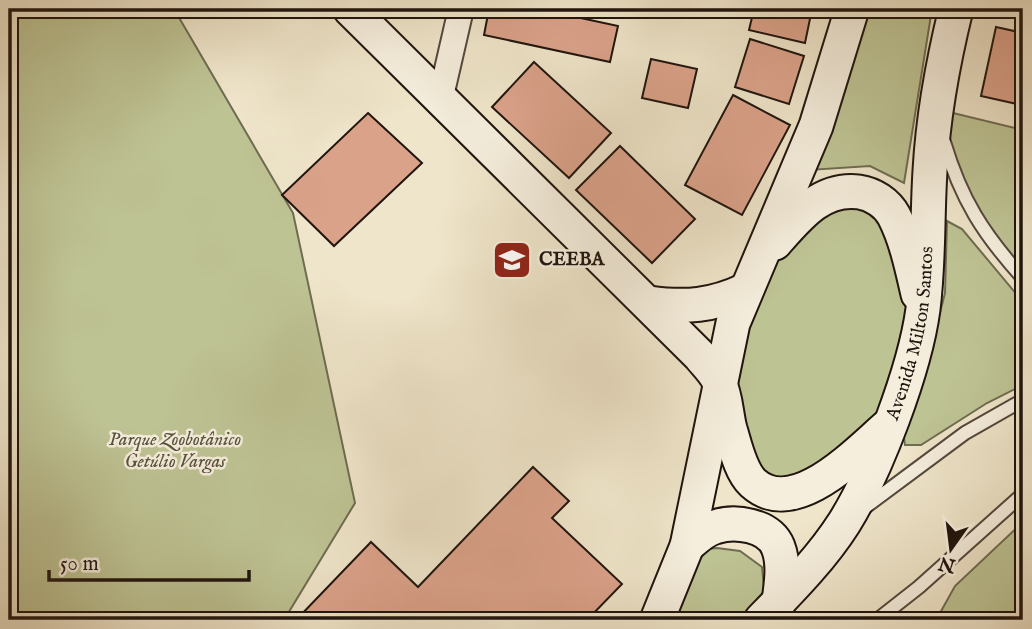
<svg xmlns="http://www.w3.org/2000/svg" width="1032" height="629" viewBox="0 0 1032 629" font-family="'IM FELL English',serif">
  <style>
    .green { fill: #bec394; stroke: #6e6c51; stroke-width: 2 }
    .building { fill: #dba28a; stroke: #1f140e; stroke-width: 2 }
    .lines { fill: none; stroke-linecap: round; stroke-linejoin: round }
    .lane-casing { stroke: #53483d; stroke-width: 16 }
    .street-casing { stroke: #53483d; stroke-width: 28 }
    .secondary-casing { stroke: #1f140e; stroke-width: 37 }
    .lane { stroke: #f5eedd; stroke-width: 12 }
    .street { stroke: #f5eedd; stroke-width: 24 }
    .secondary { stroke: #f5eedd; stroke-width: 33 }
    .labels { text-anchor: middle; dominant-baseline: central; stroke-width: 5; stroke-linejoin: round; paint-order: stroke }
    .poi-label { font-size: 19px; font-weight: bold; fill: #1f140e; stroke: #f5eedd; text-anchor: start }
    .street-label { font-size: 19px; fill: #1f140e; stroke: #f5eedd }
    .park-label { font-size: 19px; font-style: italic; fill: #57513d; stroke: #f5eedd }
  </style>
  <rect width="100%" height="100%" fill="#efe5ca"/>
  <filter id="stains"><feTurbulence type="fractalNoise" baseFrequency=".00286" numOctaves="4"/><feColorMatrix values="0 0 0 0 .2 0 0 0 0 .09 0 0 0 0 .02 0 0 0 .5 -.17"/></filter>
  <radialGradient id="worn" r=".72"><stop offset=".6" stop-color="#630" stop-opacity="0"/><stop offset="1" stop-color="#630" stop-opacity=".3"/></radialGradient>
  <g class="green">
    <path d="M9 9H174L293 213 355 503 284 620H9Z"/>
    <path d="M860 9H932L904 183 870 166 809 170Z"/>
    <path d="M953 113 1023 130V275L967 207 939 117Z"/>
    <path d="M867 193 922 313 896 410 782 494 737 451 733 323 800 215Z"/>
    <path d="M947 221 962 229 1023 302V385L987 403 921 445H905L903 432 925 371 945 293Z"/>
    <path d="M1023 522V620H969L940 613 955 586Z"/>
    <path d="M717 548 740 551 762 567 765 598 744 620H673L699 550Z"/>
  </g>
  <g class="building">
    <path d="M489 9H539L618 26 610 62 484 35Z"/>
    <path d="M754 9H812L805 43 749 30Z"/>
    <path d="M996 27 1023 33V76L1017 104 981 96Z"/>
    <path d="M750 39 804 56 789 104 735 87Z"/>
    <path d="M651 59 697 69 688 108 642 98Z"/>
    <path d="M534 62 611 133 569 178 492 107Z"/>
    <path d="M733 95 790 125 742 215 685 185Z"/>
    <path d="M368 113 422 163 334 246 282 195Z"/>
    <path d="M620 146 695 219 652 263 576 190Z"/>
    <path d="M533 467 569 501 552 518 622 584 587 620H296L371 542 418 587Z"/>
  </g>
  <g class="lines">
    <g class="lane-casing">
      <g id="lane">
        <path d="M944 142C961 199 983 234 1023 278"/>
        <path d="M864 508 965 433 1023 400"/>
        <path d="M877 620 919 587 1023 494"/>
      </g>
    </g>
    <g class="street-casing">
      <path id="street" d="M441 96 461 9"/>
    </g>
    <g class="secondary-casing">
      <g id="secondary">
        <path d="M350 9 700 356C706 364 716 373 719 382 726 396 726 414 730 429 735 445 740 471 753 483 795 521 859 450 889 425"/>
        <path d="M775 243C798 217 821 187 859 192 873 194 887 203 894 216 906 239 912 268 918 294"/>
        <path d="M649 303C686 308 712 306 746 290"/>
        <path d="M687 546C696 538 704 530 715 527 735 520 769 525 778 547 785 565 781 584 779 602"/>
        <path d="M657 620 687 546 733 323 816 126 852 9"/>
        <path id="s1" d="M761 620C790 590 821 559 844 523 876 472 915 369 923 309 929 263 927 218 930 171 933 116 943 62 956 9"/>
      </g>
    </g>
    <use href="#lane" class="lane"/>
    <use href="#street" class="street"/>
    <use href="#secondary" class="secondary"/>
  </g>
  <defs>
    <g id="school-square" transform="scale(2.0125)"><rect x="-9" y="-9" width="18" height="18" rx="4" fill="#8f2418" stroke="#f5eedd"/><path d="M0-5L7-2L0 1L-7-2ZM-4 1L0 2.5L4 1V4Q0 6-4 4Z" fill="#fff"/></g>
  </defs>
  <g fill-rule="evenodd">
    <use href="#school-square" x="512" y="260"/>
  </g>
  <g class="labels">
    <g class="poi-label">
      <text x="539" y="260">CEEBA</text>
    </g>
    <g class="street-label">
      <text stroke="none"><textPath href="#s1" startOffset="331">Avenida Milton Santos</textPath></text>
    </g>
    <g class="park-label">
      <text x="175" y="440">Parque Zoobotânico<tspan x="175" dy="22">Getúlio Vargas</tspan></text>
    </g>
  </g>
  <rect width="1032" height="629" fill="none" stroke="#efe5ca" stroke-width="35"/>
  <rect x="10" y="10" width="1011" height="608" fill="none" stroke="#1f140e" stroke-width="3.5"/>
  <rect x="18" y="18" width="997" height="594" fill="none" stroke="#1f140e" stroke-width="2"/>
  <g transform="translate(951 549) rotate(194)" stroke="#f5eedd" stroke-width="5" paint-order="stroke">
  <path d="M0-5L12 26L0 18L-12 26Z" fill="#1f140e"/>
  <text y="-10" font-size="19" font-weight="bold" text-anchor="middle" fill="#1f140e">N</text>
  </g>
  <path d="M49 570v10h200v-10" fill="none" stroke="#1f140e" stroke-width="3.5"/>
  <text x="60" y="570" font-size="21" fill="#1f140e" stroke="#f5eedd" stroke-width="5" paint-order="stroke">50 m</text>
  <rect width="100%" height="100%" filter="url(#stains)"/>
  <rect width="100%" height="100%" fill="url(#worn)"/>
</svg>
